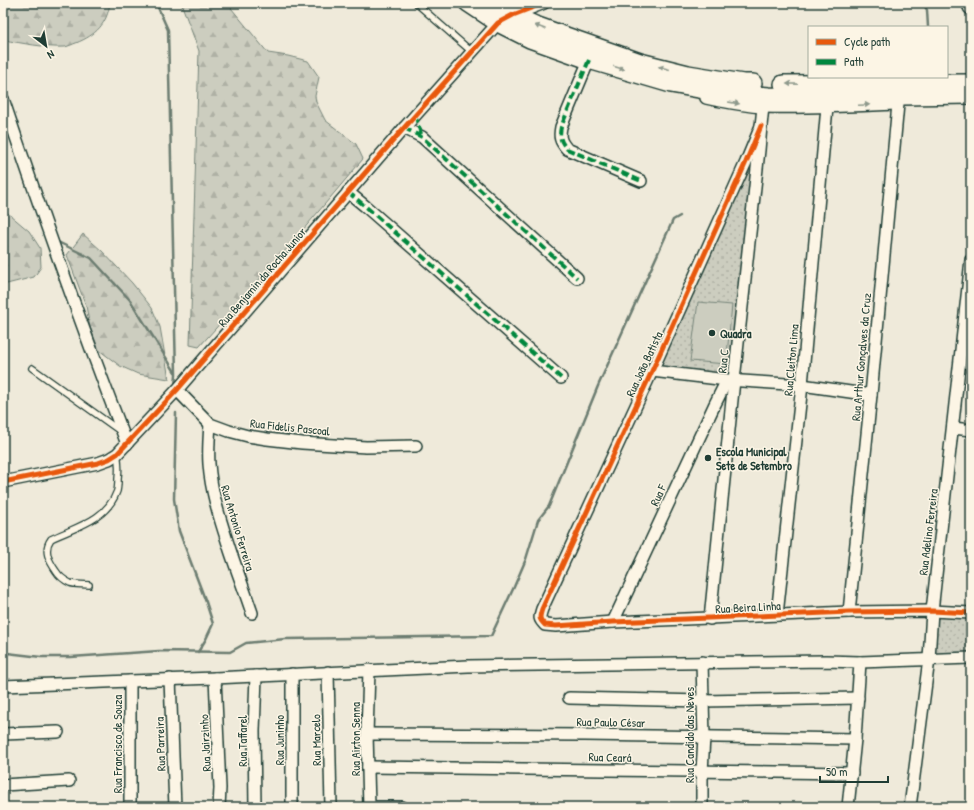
<svg xmlns="http://www.w3.org/2000/svg" width="974" height="810" viewBox="0 0 974 810" font-family="'Patrick Hand',sans-serif">
  <style>
    .grass { fill: url(#grass-dots); stroke: #76857a }
    .forest { fill: url(#forest-firs); stroke: #76857a }
    .garden { fill: #cccdbf; stroke: #76857a }
    .lines { fill: none; stroke-linecap: round; stroke-linejoin: round }
    .stream { stroke: #6c7d71; stroke-width: 2.5 }
    .lane-casing { stroke: #1f3d34; stroke-width: 8 }
    .street-casing { stroke: #1f3d34; stroke-width: 14 }
    .secondary-casing { stroke: #1f3d34; stroke-width: 18 }
    .primary-casing { stroke: #1f3d34; stroke-width: 20 }
    .lane { stroke: #fcf5e5; stroke-width: 5.5 }
    .street { stroke: #fcf5e5; stroke-width: 11 }
    .secondary { stroke: #fcf5e5; stroke-width: 15 }
    .primary { stroke: #fcf5e5; stroke-width: 17 }
    .quiet { stroke: #00873e; stroke-width: 4; stroke-dasharray: 8 4; stroke-linecap: butt }
    .cycleway-casing { stroke: #fcf5e5; stroke-width: 8 }
    .cycleway { stroke: #e8590c; stroke-width: 5 }
    .oneway { fill: #8e998c }
    .poi-dot { fill: #1f3d34; stroke: #fcf5e5; stroke-width: 1.5 }
    .labels { text-anchor: middle; dominant-baseline: central; stroke-width: 3; stroke-linejoin: round; paint-order: stroke }
    .street-label { font-size: 12px; fill: #1f3d34; stroke: #fcf5e5 }
    .poi-label { font-size: 12px; font-weight: bold; fill: #1f3d34; stroke: #fcf5e5; text-anchor: start }
  </style>
  <defs>
    <pattern id="grass-dots" width="8" height="8" patternUnits="userSpaceOnUse"><rect width="8" height="8" fill="#cccdbf"/><path d="M2 2h.1M6 6h.1" fill="none" stroke="#afb1a5" stroke-width="1.8" stroke-linecap="round"/></pattern>
    <pattern id="forest-firs" width="22" height="20" patternUnits="userSpaceOnUse"><rect width="22" height="20" fill="#cccdbf"/><path d="M5 1l3.5 6h-7zM16 11l3.5 6h-7z" fill="#afb1a5"/></pattern>
  </defs>
  <rect width="100%" height="100%" fill="#efeada"/>
  <filter id="ink" filterUnits="userSpaceOnUse"><feTurbulence type="fractalNoise" baseFrequency=".025" numOctaves="2"/><feDisplacementMap in="SourceGraphic" scale="8" xChannelSelector="R" yChannelSelector="G"/><feConvolveMatrix kernelMatrix="1 2 1 2 8 2 1 2 1" color-interpolation-filters="sRGB"/></filter>
  <g filter="url(#ink)">
    <g class="grass">
      <path d="M759 139 732 377 652 370Z"/>
      <path d="M934 614 971 615V657L931 659Z"/>
    </g>
    <g class="forest">
      <path d="M3 3H110C107 24 96 35 76 43 73 44 69 46 65 47 44 48 23 43 3 40Z"/>
      <path d="M181 3H227L268 53 288 56 308 61 319 77 315 96 316 102 325 120 356 144 363 159 291 244 199 347 190 345 199 51Z"/>
      <path d="M3 209 29 231 40 248 41 267 34 277 3 285Z"/>
      <path d="M83 234 102 251 132 283 152 308 160 327 169 379 138 374 120 366 99 350 90 327 86 306 67 255Z"/>
    </g>
    <path class="garden" d="M698 302 732 305 726 364 690 361Z"/>
    <g class="lines">
      <g class="stream">
        <path d="M156 3 168 30 176 374 175 386"/>
        <path d="M923 3 927 10 928 27"/>
        <path d="M57 240 58 242 91 258 130 300 175 372"/>
        <path d="M176 413 174 499 179 531 206 602 213 624 206 639 198 652"/>
        <path d="M3 654 7 653 41 657H71L159 651 230 652 246 643 285 639 491 636 514 587 526 559 538 520 549 506 598 386 673 220 680 216"/>
      </g>
      <g class="lane-casing">
        <g id="lane">
          <path d="M416 3 472 52"/>
          <path d="M32 368 120 431"/>
          <path d="M89 585C83 584 75 585 70 583 64 580 59 576 56 571 49 561 43 550 51 539 76 527 107 520 117 491 118 487 118 483 118 479 119 470 119 462 117 454"/>
        </g>
      </g>
      <g class="street-casing">
        <g id="street">
          <path d="M589 60 561 127C559 137 560 141 567 149L641 181"/>
          <path d="M706 98C725 102 745 106 764 107 808 108 852 106 896 104"/>
          <path d="M3 99C42 215 83 330 127 444"/>
          <path d="M761 126 746 162 652 371 542 609C539 618 539 619 545 625L556 626 613 622 849 612 932 611 971 613"/>
          <path d="M404 128 422 137 577 278"/>
          <path d="M348 192 365 206 561 378"/>
          <path d="M652 371 727 380 802 385 871 395"/>
          <path d="M177 390 210 424 229 431 248 436 267 439 302 443 366 447 416 446"/>
          <path d="M210 424C209 438 208 451 209 464 211 493 221 522 230 550 237 571 245 592 252 613"/>
          <path d="M953 428 971 430"/>
          <path d="M3 482 98 463 109 459 117 454 177 390 404 128 498 23 513 15 544 3"/>
          <path d="M849 612 871 395 898 104"/>
          <path d="M777 615 802 385 827 107"/>
          <path d="M710 619 734 380 759 150 761 126 763 107"/>
          <path d="M613 622 714 406 727 380"/>
          <path d="M328 672 331 807"/>
          <path d="M292 674V807"/>
          <path d="M215 678 220 788 219 807"/>
          <path d="M170 679 175 807"/>
          <path d="M130 681V807"/>
          <path d="M3 686 130 681 215 678 468 666 826 661 860 662 971 658"/>
          <path d="M569 698 703 701 858 698"/>
          <path d="M3 734 58 732"/>
          <path d="M367 734 585 735 855 739"/>
          <path d="M368 767 852 773"/>
          <path d="M3 785 69 781"/>
          <path d="M255 807 254 731 256 676"/>
          <path d="M369 807 367 734 369 670"/>
          <path d="M369 807H402"/>
          <path d="M702 807V772L704 737 702 662"/>
          <path d="M848 807 855 739 860 662"/>
          <path d="M910 807 929 659 932 611 971 260"/>
        </g>
      </g>
      <g class="secondary-casing">
        <path id="secondary" d="M970 3 971 7"/>
      </g>
      <g class="primary-casing">
        <g id="primary">
          <path d="M468 3 498 23 530 39 589 60 671 84 715 92 769 96 832 97 971 95"/>
          <path d="M492 3 513 15 535 25 577 40 640 62 688 74 743 83H753"/>
          <path d="M783 84 971 83"/>
        </g>
      </g>
      <use href="#lane" class="lane"/>
      <use href="#street" class="street"/>
      <use href="#secondary" class="secondary"/>
      <use href="#primary" class="primary"/>
      <g class="quiet">
        <path d="M589 60 561 127C559 137 560 141 567 149L641 181"/>
        <path d="M415 115 422 137"/>
        <path d="M404 128 422 137 577 278"/>
        <path d="M348 192 365 206 561 378"/>
      </g>
      <g class="cycleway-casing">
        <g id="cycleway">
          <path d="M761 126 746 162 652 371 542 609C539 618 539 619 545 625L556 626 613 622 849 612 932 611 971 613"/>
          <path d="M3 482 98 463 109 459 117 454 177 390 404 128 498 23 513 15 544 3"/>
        </g>
      </g>
      <use href="#cycleway" class="cycleway"/>
    </g>
    <defs><path id="oneway-solid" d="M-6-.8H1V-3.2L6.5 0L1 3.2V.8H-6Z"/></defs>
    <g class="oneway">
      <use href="#oneway-solid" transform="translate(540 27) rotate(-159)"/>
      <use href="#oneway-solid" transform="translate(619 68) rotate(16)"/>
      <use href="#oneway-solid" transform="translate(664 68) rotate(-166)"/>
      <use href="#oneway-solid" transform="translate(792 84) rotate(-179)"/>
      <use href="#oneway-solid" transform="translate(734 103) rotate(9)"/>
      <use href="#oneway-solid" transform="translate(864 105) rotate(-2)"/>
    </g>
  </g>
  <g class="poi-dot">
    <circle cx="712" cy="333" r="4"/>
    <circle cx="708" cy="458" r="4"/>
  </g>
  <g class="labels">
    <g class="street-label">
      <text transform="translate(262 277) rotate(-49)">Rua Benjamin da Rocha Junior</text>
      <text transform="translate(861 357) rotate(-85)">Rua Arthur Gonçalves da Cruz</text>
      <text transform="translate(791 360) rotate(-85)">Rua Cleiton Lima</text>
      <text transform="translate(723 361) rotate(-84)">Rua C</text>
      <text transform="translate(644 364) rotate(-65)">Rua Joāo Batista</text>
      <text transform="translate(290 427) rotate(6)">Rua Fidelis Pascoal</text>
      <text transform="translate(658 495) rotate(-65)">Rua F</text>
      <text transform="translate(238 528) rotate(73)">Rua Antonio Ferreira</text>
      <text transform="translate(928 532) rotate(-83)">Rua Adelino Ferreira</text>
      <text transform="translate(748 607) rotate(-3)">Rua Beira Linha</text>
      <text transform="translate(611 722) rotate(1)">Rua Paulo César</text>
      <text transform="translate(689 735) rotate(-90)">Rua Candido das Neves</text>
      <text transform="translate(355 739) rotate(-90)">Rua Airton Senna</text>
      <text transform="translate(279 740) rotate(-90)">Rua Juninho</text>
      <text transform="translate(316 740) rotate(-91)">Rua Marcelo</text>
      <text transform="translate(242 741) rotate(-90)">Rua Taffarel</text>
      <text transform="translate(205 743) rotate(-93)">Rua Jairzinho</text>
      <text transform="translate(117 744) rotate(-90)">Rua Francisco de Souza</text>
      <text transform="translate(160 744) rotate(-92)">Rua Parreira</text>
      <text transform="translate(610 757) rotate(1)">Rua Ceará</text>
    </g>
    <g class="poi-label">
      <text x="720" y="333">Quadra</text>
      <text x="716" y="451">Escola Municipal<tspan x="716" dy="14">Sete de Setembro</tspan></text>
    </g>
  </g>
  <rect width="974" height="810" fill="none" stroke="#fcf5e5" stroke-width="16"/>
  <rect x="8" y="8" width="958" height="794" fill="none" stroke="#1f3d34" stroke-width="1.5" filter="url(#ink)"/>
  <rect x="808" y="26" width="140" height="52" fill="#fcf5e5" stroke="#a4ab9e"/>
  <rect x="816" y="39" width="20" height="6" fill="#e8590c" stroke="#a4ab9e"/>
  <text x="844" y="46" font-size="12" fill="#1f3d34">Cycle path</text>
  <rect x="816" y="59" width="20" height="6" fill="#00873e" stroke="#a4ab9e"/>
  <text x="844" y="66" font-size="12" fill="#1f3d34">Path</text>
  <g transform="translate(46 46) rotate(149)" stroke="#fcf5e5" stroke-width="3" paint-order="stroke">
  <path d="M0-3L7 15L0 10L-7 15Z" fill="#1f3d34"/>
  <text y="-6" font-size="11" font-weight="bold" text-anchor="middle" fill="#1f3d34">N</text>
  </g>
  <path d="M820 776v6h68v-6" fill="none" stroke="#1f3d34" stroke-width="2"/>
  <text x="826" y="776" font-size="12" fill="#1f3d34" stroke="#fcf5e5" stroke-width="3" paint-order="stroke">50 m</text>
</svg>
